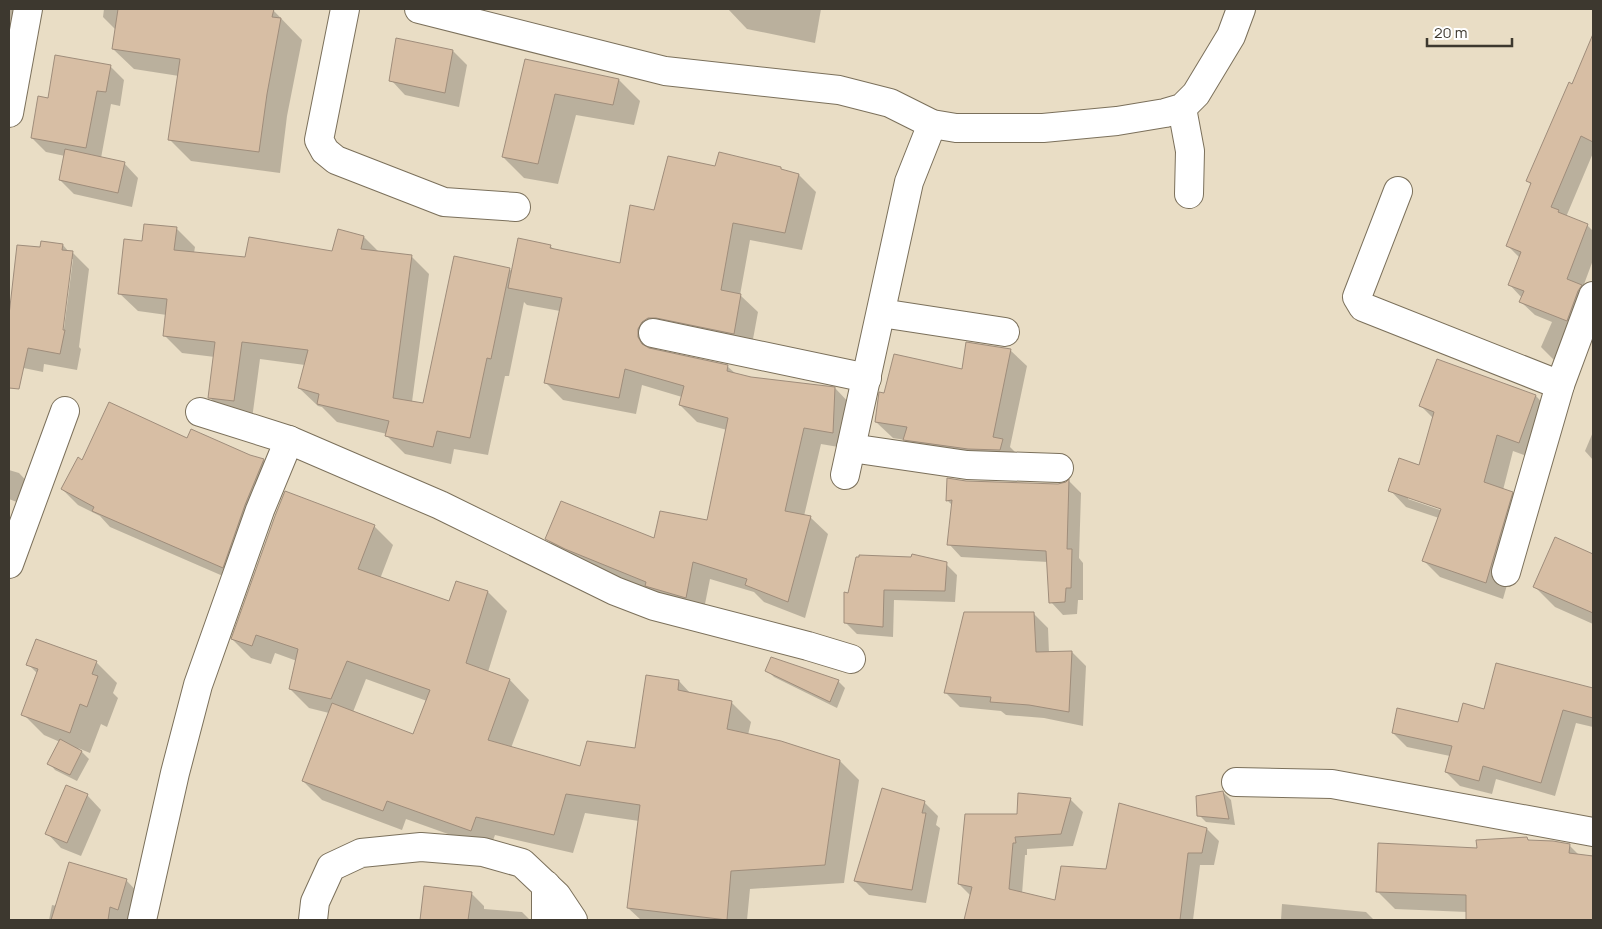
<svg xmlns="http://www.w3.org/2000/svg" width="1602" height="929" viewBox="0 0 1602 929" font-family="Manrope,sans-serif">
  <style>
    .shadow { fill: #0003; fill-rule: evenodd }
    .building { fill: #d7bea4; stroke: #9f8d7b }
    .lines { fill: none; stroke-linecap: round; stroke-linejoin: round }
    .minor-casing { stroke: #7b705b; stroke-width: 30 }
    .minor { stroke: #fff; stroke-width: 28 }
  </style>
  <rect width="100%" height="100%" fill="#e9ddc5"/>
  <g class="shadow">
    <path d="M9 9H28L9 73Z"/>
    <path d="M104 9H266L273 10 302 40 287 116 280 173 191 161 170 140 179 76 134 69 113 49 116 30 103 17Z"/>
    <path d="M728 9H821L815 43 747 29Z"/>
    <path d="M1593 37V153L1566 217 1587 225 1593 231V260L1583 287 1593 298 1555 361 1541 347 1552 322 1535 315 1521 302 1522 298 1509 284 1520 258 1507 245 1531 185 1528 181Z"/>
    <path d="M453 51 467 65 459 107 405 95 391 80Z"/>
    <path d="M526 60 619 80 640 101 634 125 576 115 558 184 524 178 503 157Z"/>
    <path d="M110 66 124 80 120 106 111 104 101 158 124 163 138 178 132 207 74 194 60 180 65 156 46 152 32 138 49 99Z"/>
    <path d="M716 167 782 170 799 175 816 192 802 250 750 240 740 295 758 312 751 350 659 339 655 351 727 366 736 374 750 378 835 388 852 406 850 449 821 444 804 516 810 517 828 534 805 618 764 602 754 592 710 579 703 614 564 556 547 539 655 540 708 521 727 430 697 422 680 405 682 397 642 385 636 414 563 400 545 382 560 311 527 305 524 302 509 376H505L488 455 454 449 451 464 405 454 387 436V434L337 422 322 407 318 406 299 388 305 365 260 359 252 419 227 415 209 397 215 357 182 353 164 335 167 315 138 311 119 293 143 243 176 228 195 247 194 253 246 258 333 253 364 237 379 252 411 256 429 274 412 402 424 405 509 269 513 272 550 246 555 250 621 264 655 212Z"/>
    <path d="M63 245 69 252H72L89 269 79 347 81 349 77 370 44 364 43 372 9 365V320L41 249ZM70 259H73L63 336H61Z"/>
    <path d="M1010 350 1027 366 1010 447 1019 456H921L905 440 893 438 876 422 963 371Z"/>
    <path d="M1438 360 1536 396 1552 413 1535 459 1513 451 1503 490 1512 493 1529 509 1503 599 1440 577 1424 561 1439 518 1406 507 1390 490 1420 466 1433 418 1421 406ZM1408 496 1447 509 1446 512 1408 499Z"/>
    <path d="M1593 432V460L1585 451Z"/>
    <path d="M188 440 263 460 279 476 239 583 110 527 100 516 78 505 62 489Z"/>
    <path d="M9 470 19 473 33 488 27 506 9 499Z"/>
    <path d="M1069 481 1081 493 1079 558 1083 563V600H1078L1077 614 1063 615 1051 602 1048 562 961 557 949 544 953 506 947 500 966 482 1059 485Z"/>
    <path d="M374 526 393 545 380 579 450 603 488 592 507 611 488 672 510 680 529 700 511 748 581 768 636 750 679 681 691 694 731 702 751 722 748 735 840 761 859 780 844 883 750 889 747 920H641L628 908 639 821 585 813 573 853 495 835 490 849 406 819 402 830 322 800 303 781 329 713 309 708 290 689 297 661 275 653 271 664 251 658 232 639ZM366 679 427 701 414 736 353 712Z"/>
    <path d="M1556 539 1593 555V624L1555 607 1534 586Z"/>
    <path d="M946 564 957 575 955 602 894 600 893 637 857 634 846 623 849 594Z"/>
    <path d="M1034 614 1048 628 1049 653 1072 652 1086 666 1083 726 1044 718 1006 715 1001 711 960 707 946 693Z"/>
    <path d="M96 662 117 683 113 693 118 698 107 727 101 724 90 753 78 748 89 759 77 781 55 770 49 763 60 742 44 735 23 714 38 674 28 664Z"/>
    <path d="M1497 665 1593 689V727L1576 723 1555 796 1496 779 1492 794 1460 786 1446 772 1450 756 1407 747 1393 733 1459 723 1485 710Z"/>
    <path d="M767 670 838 681 845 688 837 708 774 677Z"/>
    <path d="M1224 793 1231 800 1235 825 1206 822 1199 815 1197 797Z"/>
    <path d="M1019 794 1071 800 1083 812 1073 846 1027 849V855H1025L1022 894 1056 902 1107 870 1207 829 1219 841 1214 865H1200L1193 920H965L971 896 959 884 1019 816Z"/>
    <path d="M87 795 101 810 81 856 61 848 47 833Z"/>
    <path d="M924 802 938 816 936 825 940 828 926 903 869 895 855 881Z"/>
    <path d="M1527 838 1530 841 1569 845 1580 856 1593 857V920H1467V912L1395 909 1377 891 1478 850Z"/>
    <path d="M126 880 146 901 140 920H49L52 905 57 906Z"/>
    <path d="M425 888 471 893 484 906V909L522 912 530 920H421Z"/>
    <path d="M1282 904 1366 912 1374 920H1281Z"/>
  </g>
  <g class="building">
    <path d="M118 9H274L272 17 281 18 267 94 259 152 168 140 180 59 112 49Z"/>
    <path d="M1593 34V142L1581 136 1551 207 1559 210 1558 212 1588 224 1567 279 1582 285 1578 291 1567 321 1519 302 1524 291 1508 285 1521 252 1506 246 1531 183 1526 181 1569 82 1572 84Z"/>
    <path d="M396 38 453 50 445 93 389 81Z"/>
    <path d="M55 55 111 65 106 92 97 91 86 148 31 138 38 96 48 98Z"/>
    <path d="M525 59 619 79 613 105 555 94 538 164 502 157Z"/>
    <path d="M65 149 125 162 118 193 59 180Z"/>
    <path d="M719 152 781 167V169L799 174 785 233 733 223 721 290 741 294 734 334 656 318H648L642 322 638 329V337L642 344 649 348 728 365 727 371 751 377 835 387 833 433 804 428 785 511 811 516 788 602 745 585 747 579 693 562 686 598 645 586 646 582 565 549 545 539 561 501 654 538 660 511 707 520 728 418 679 405 684 386 625 369 619 398 544 383 562 298 508 288 518 238 551 245 550 248 620 263 630 205 654 210 668 156 715 166Z"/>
    <path d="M144 224 177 227 174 250 245 257 249 237 332 251 338 229 364 236 361 249 412 255 393 398 423 403 454 256 510 268 491 359 487 358 470 438 437 431 433 447 385 436 389 421 317 404 319 394 298 388 308 350 242 342 234 401 208 398 215 342 163 336 167 299 118 294 124 239 142 241Z"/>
    <path d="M41 241 63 244 62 250 73 251 63 330H65L60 354 28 348 19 389 9 388V315L17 245 40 247Z"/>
    <path d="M966 342 1011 349 993 437 1003 439 1000 450 968 449 903 440 907 427 875 422 879 392 884 393 894 354 962 369Z"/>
    <path d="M1437 359 1536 395 1519 443 1497 435 1484 482 1513 492 1486 583 1422 561 1441 509 1388 491 1399 458 1419 465 1434 412 1419 406Z"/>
    <path d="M109 402 187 438 191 429 250 455 264 459 245 505 223 568 92 511 94 507 61 489 78 457 82 460Z"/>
    <path d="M947 478 966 481 1058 484 1066 482 1069 479 1067 549H1072L1071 588H1066L1065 602 1049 603 1046 551 947 545 952 500 946 501Z"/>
    <path d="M285 491 375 525 358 569 449 601 456 581 488 591 466 663 510 679 488 740 580 766 587 741 635 748 646 675 679 680 678 690 732 701 727 729 781 741 840 760 825 865 731 871 727 920 627 908 640 805 566 794 554 835 476 817 471 831 387 801 383 811 302 781 332 703 413 734 430 690 347 661 331 699 289 689 298 649 256 635 252 646 231 639 275 516Z"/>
    <path d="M1555 537 1593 554V613L1533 587Z"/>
    <path d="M912 554 947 562 945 591 884 590 883 627 844 623V592L848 593 856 557H859V555L911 557Z"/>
    <path d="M964 612H1034L1036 652 1072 651 1069 712 1029 705 990 702 991 697 944 693Z"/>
    <path d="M36 639 97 661 92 674 98 676 87 707 80 704 70 733 21 715 38 669 26 665Z"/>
    <path d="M771 657 839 680 830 702 765 671Z"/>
    <path d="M1496 663 1593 688V718L1563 710 1541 783 1483 766 1479 781 1445 772 1452 746 1392 733 1397 708 1458 722 1463 703 1484 709Z"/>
    <path d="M60 739 82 751 70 775 47 764Z"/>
    <path d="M66 785 88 794 67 843 45 834Z"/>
    <path d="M882 788 925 801 922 813H926L912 890 854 881Z"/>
    <path d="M1223 791 1229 819 1197 816 1196 796Z"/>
    <path d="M1018 793 1071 798 1061 834 1015 837 1016 843H1013L1009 889 1055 900 1061 866 1106 869 1119 803 1207 828 1202 853H1188L1180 920H964L972 887 958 884 965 814H1017Z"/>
    <path d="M1527 837 1528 840 1553 841 1570 844 1569 853 1593 856V920H1466V895L1376 892 1378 843 1477 848 1476 840Z"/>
    <path d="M69 862 127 879 118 910 110 907 108 920H51Z"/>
    <path d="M424 886 472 892 468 920H420Z"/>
  </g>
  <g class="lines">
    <g class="minor-casing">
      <g id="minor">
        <path d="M345 9 319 140 325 151 336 160 444 202 516 207"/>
        <path d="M419 9 665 71 839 90 890 103 932 124 956 128H1043L1117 121 1165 113 1182 108 1196 94 1231 36 1241 9"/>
        <path d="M1182 108 1190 151 1189 194"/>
        <path d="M9 113 28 9"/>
        <path d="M1398 191 1357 297 1363 307 1560 385"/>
        <path d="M881 313 1005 332"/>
        <path d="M653 333 867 378"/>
        <path d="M200 412 289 440 440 505 615 591 654 606 808 646 851 659"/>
        <path d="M851 448 967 465 1059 468"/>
        <path d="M845 475 909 182 932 124"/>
        <path d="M9 564 65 411"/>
        <path d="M1506 572 1560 385 1593 296"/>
        <path d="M1236 782 1332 784 1593 832"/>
        <path d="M142 920 175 773 198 685 260 510 289 440"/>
        <path d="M313 920 315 902 331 867 361 853 421 847 483 852 522 863 557 896 573 920"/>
        <path d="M546 920V885"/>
      </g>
    </g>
    <use href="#minor" class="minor"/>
  </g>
  <rect width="1602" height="929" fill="none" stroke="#3d382f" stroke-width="20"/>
  <path d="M1427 38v8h85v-8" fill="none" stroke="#3d382f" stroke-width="2.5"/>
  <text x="1434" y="38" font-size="15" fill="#3d382f" stroke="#ffffff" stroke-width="4" paint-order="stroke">20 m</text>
</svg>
